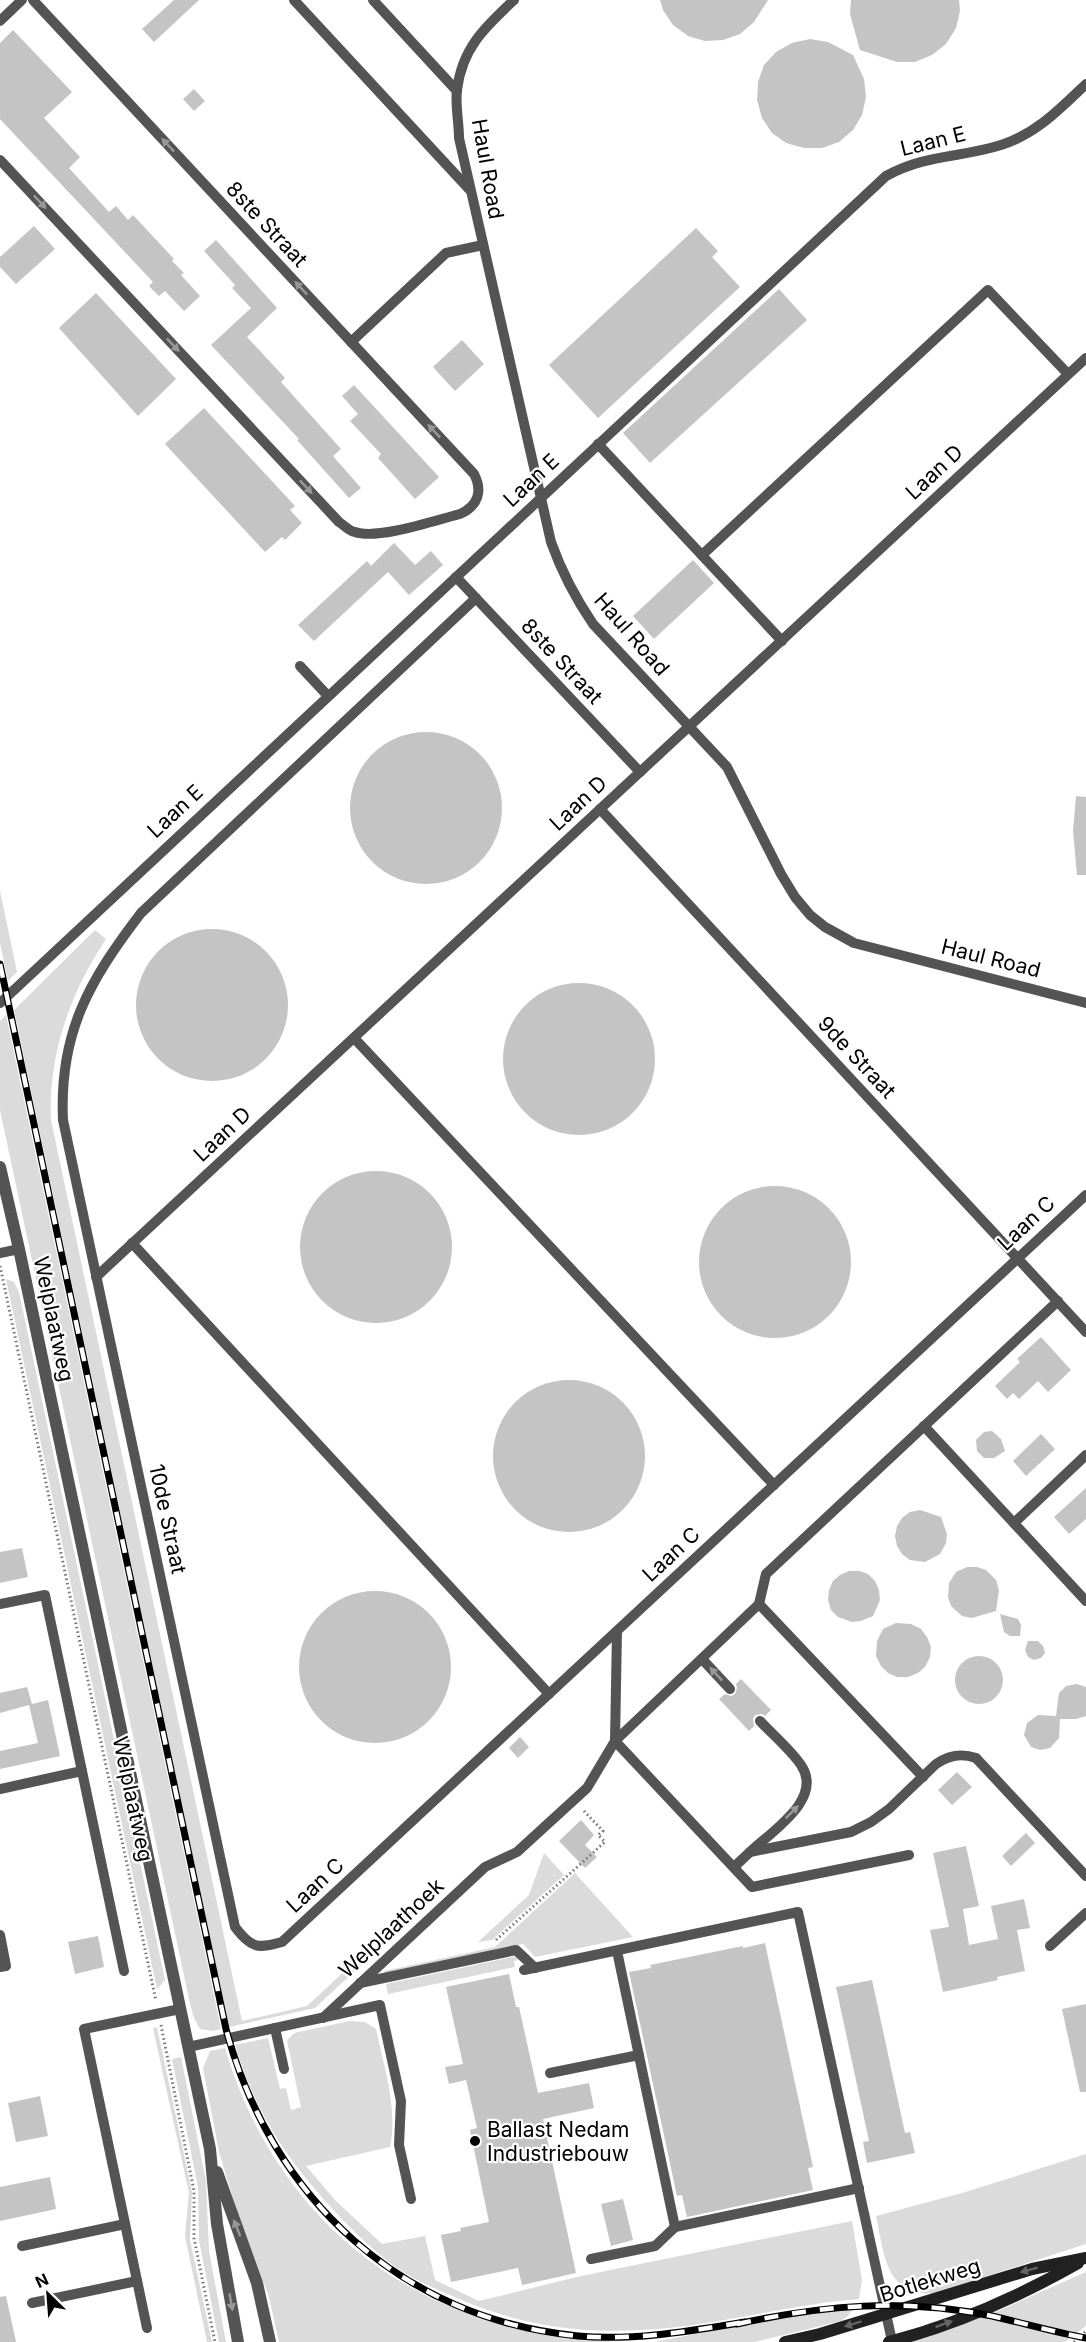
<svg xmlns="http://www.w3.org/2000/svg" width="1086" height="2342" viewBox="0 0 1086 2342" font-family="Inter,sans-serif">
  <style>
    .green { fill: #dbdbdb }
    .building { fill: #c4c4c4 }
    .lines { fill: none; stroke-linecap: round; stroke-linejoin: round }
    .path { stroke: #767676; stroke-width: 3; stroke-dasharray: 1.5 3; stroke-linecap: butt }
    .service { stroke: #545454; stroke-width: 10 }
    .tertiary { stroke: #545454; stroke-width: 12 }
    .secondary { stroke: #212121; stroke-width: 12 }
    .rail-casing { stroke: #000; stroke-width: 7 }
    .rail { stroke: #fff; stroke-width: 4.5; stroke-dasharray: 14; stroke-linecap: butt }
    .oneway { fill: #989898 }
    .oneway2 { fill: #646464 }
    .poi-dot { fill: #000; stroke: #fff; stroke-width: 2 }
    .labels { text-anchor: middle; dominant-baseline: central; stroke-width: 4.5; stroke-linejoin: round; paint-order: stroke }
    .street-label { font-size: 21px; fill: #000; stroke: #fff }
    .poi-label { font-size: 21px; fill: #000; stroke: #fff; text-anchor: start }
  </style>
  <rect width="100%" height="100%" fill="#fff"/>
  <g class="green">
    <path d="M0 891 17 972 8 981 0 943Z"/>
    <path d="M95 930 106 939C70 993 48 1055 51 1120L242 2021 307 2006 365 1952 370 1957 315 2008 229 2027 14 1010Z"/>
    <path d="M6 1015 209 1971 221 2029 213 2031 200 2029 194 2018 190 2004 0 1110V1021Z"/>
    <path d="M6 1279 14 1282 19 1292 165 1980 157 1989Z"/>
    <path d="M544 1853 564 1875 492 1940 478 1942 529 1895Z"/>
    <path d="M575 1873 633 1937 535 1957 523 1944 385 1974 384 1971 495 1947Z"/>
    <path d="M517 1956 518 1960 514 1961 515 1967 388 1994 386 1984Z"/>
    <path d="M350 2021 365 2022 376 2029C384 2067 398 2108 390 2147L306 2166 336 2201 382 2244 425 2236 435 2280 479 2301 581 2276 852 2221 862 2280 859 2299C785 2305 713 2327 639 2330 572 2334 511 2323 450 2295 431 2287 411 2278 394 2266 370 2248 348 2226 328 2204 283 2155 254 2108 235 2045L268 2038 280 2089 286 2088 291 2110 301 2107 287 2041 293 2034 298 2032Z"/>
    <path d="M157 2027 192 2192 190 2240 212 2342H207L185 2236 189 2193 153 2028Z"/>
    <path d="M225 2048C279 2230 429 2339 618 2339L608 2342H279L269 2297 237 2211 219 2152 203 2068 210 2051Z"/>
    <path d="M181 2057 206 2181 209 2251 226 2342H219L199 2240 198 2187 172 2059Z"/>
    <path d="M1086 2154V2244L935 2293C885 2298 884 2252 876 2216L962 2193Z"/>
    <path d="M1086 2272V2326L1065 2342H908L998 2311Z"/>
    <path d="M857 2303 848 2316 841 2321 755 2342H654Z"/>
  </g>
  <g class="building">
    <path d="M174 0H199L154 42 142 29Z"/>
    <path d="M660 0H768L754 22 740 34 723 40 705 41 688 36 673 25 663 10Z"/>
    <path d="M851 0H959L960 11 956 28 946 44 932 55 915 62H897L860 50 850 14Z"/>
    <path d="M13 30 72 92 44 118 80 157 69 168 109 212 116 206 128 220 133 215 174 259 172 261 184 273 181 275 200 296 184 311 165 291 159 296 149 286 153 282 0 119V43Z"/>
    <path d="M810 39 828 42 853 55 864 79 866 97 862 115 853 130 839 142 822 148H804L786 143 772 133 762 118 757 100 758 82 764 65 776 52 792 43Z"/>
    <path d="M194 89 205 101 194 111 183 99Z"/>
    <path d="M34 226 55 249 16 284 0 267V257Z"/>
    <path d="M696 228 718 251 712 257 740 287 598 418 549 365Z"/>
    <path d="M216 240 277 308 247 337 285 378 281 382 341 449 333 456 361 488 349 498 297 440 299 439 211 345 251 308 232 288 235 285 204 251Z"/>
    <path d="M779 289 807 320 650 463 623 433Z"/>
    <path d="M96 293 176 379 138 416 59 328Z"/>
    <path d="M462 340 484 364 455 391 433 367Z"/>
    <path d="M354 385 439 477 415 499 378 458 381 454 350 421 358 414 342 396Z"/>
    <path d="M204 408 295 506 290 510 302 523 285 540 282 537 265 552 165 444Z"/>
    <path d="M394 543 415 565 431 551 443 565 409 595 388 572 314 641 298 625 367 561 371 566Z"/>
    <path d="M693 560 714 583 654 639 633 616Z"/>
    <circle cx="426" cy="808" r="76"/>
    <path d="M1076 796 1086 797V875H1077L1073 831Z"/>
    <circle cx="212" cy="1005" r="76"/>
    <circle cx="579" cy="1059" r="76"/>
    <circle cx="376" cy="1247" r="76"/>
    <circle cx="775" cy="1262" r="76"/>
    <path d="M1041 1337 1071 1370 1048 1392 1038 1381 1019 1399 1013 1393 1007 1399 995 1386 1020 1362 1017 1359Z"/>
    <circle cx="569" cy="1456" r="76"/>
    <path d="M992 1431 1001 1439 1005 1451 994 1458H984L977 1451 976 1440 984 1432Z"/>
    <path d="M1041 1434 1055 1449 1026 1476 1013 1461Z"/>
    <path d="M1086 1488V1519L1069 1534 1054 1517Z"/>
    <path d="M920 1510 941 1517 947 1534 946 1543 940 1554 925 1562 910 1560 902 1554 897 1546 895 1536 897 1526 902 1518 910 1512Z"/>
    <path d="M22 1548 28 1577 0 1583V1552Z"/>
    <path d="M967 1567H977L986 1570 996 1580 999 1590 996 1611 972 1618 962 1616 951 1606 948 1597 949 1583 956 1572Z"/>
    <path d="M849 1571H859L868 1574 875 1581 879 1590 880 1600 873 1616 861 1621 852 1622 838 1617 831 1610 828 1600 829 1590 833 1581 840 1575Z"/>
    <circle cx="375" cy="1667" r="76"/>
    <path d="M1000 1614 1018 1619 1021 1625 1020 1636H1010L1004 1632Z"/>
    <path d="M896 1623 911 1624 921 1629 927 1637 931 1647 930 1657 925 1667 918 1673 908 1677H897L888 1673 881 1666 876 1656 877 1641 883 1629Z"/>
    <path d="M1028 1641H1038L1043 1646 1045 1653 1041 1658 1034 1660 1028 1657 1025 1650Z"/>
    <circle cx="979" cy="1680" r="24"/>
    <path d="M741 1679 771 1710 765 1716 762 1714 755 1715 753 1719 754 1726 749 1731 719 1699 725 1694 731 1696 735 1694 737 1688 736 1684Z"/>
    <path d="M1077 1684 1086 1687V1716L1076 1719H1060L1059 1738 1050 1748 1040 1750 1031 1747 1024 1735 1027 1723 1038 1715 1056 1716 1059 1693 1066 1686Z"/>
    <path d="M27 1687 32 1704 48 1700 60 1756 0 1769V1751L38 1743 29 1705 0 1713V1693Z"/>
    <path d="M520 1737 529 1747 518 1758 509 1748Z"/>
    <path d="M957 1772 972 1787 952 1805 938 1790Z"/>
    <path d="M581 1820 594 1835 585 1845 597 1857 585 1868 559 1841Z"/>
    <path d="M1026 1833 1035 1843 1011 1866 1002 1856Z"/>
    <path d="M966 1846 979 1906 963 1909 969 1945 998 1939 991 1906 1024 1899 1030 1928 1017 1930 1025 1971 997 1977 998 1980 943 1992 930 1930 949 1927 933 1853Z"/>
    <path d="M98 1936 104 1967 75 1974 68 1942Z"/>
    <path d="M765 1943 813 2167 808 2168 813 2190 687 2217 682 2195 677 2196 629 1972 651 1968 650 1965 743 1946V1948Z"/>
    <path d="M509 1974 516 2007H519L538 2093 589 2083 594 2108 543 2119 576 2273 522 2285 518 2268 451 2282 441 2235 461 2231 460 2228 489 2222 470 2130 477 2128 466 2080 449 2084 445 2067 463 2064 446 1987Z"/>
    <path d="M872 1980 905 2133 910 2132 915 2153 867 2163 863 2142 869 2141 836 1987Z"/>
    <path d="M1086 2004V2092H1080L1062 2009Z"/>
    <path d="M40 2096 48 2136 16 2142 8 2103Z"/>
    <path d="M50 2177 56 2209 0 2221V2187Z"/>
    <path d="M623 2199 633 2240 611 2246 601 2204Z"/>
    <path d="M6 2296 16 2342H0V2297Z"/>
  </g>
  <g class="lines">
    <g class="path">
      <path d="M0 1266 156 2001"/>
      <path d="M496 1940 605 1842 598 1835 603 1831 583 1810"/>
      <path d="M161 2025 194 2191V2238L215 2342"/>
      <path d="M1074 2342 1086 2331"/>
    </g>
    <g class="service">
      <path d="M294 0 469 189"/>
      <path d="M373 0 457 91"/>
      <path d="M514 0C485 27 462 48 457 90 455 105 459 122 459 138L551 542C562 573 574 596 593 624L727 767 781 874 795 897 810 915 825 927 854 943 1086 1003"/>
      <path d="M0 21 22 0"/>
      <path d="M0 160 339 522C344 525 349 531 355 532 378 540 436 520 460 514 478 506 483 491 474 474L33 0"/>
      <path d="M351 342 446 253 483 245"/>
      <path d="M598 444 782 641"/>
      <path d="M702 555 988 290 1068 374"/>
      <path d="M456 577 640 772"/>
      <path d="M476 598 141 913C89 981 59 1033 63 1120L235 1927C251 1948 257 1949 282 1942L1086 1195"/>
      <path d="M300 666 328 696"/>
      <path d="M600 809 1086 1332"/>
      <path d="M0 1003 886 176C926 154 960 158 1001 145 1036 134 1060 109 1086 84"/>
      <path d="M354 1038 774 1485"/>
      <path d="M132 1243 549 1694"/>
      <path d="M0 1253 19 1249"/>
      <path d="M96 1277 1086 358"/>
      <path d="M924 1426 1086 1601"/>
      <path d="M1014 1523 1086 1455"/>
      <path d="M0 1604 45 1595 124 1971"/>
      <path d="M759 1604 923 1777"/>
      <path d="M617 1631 615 1741 752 1887 909 1855"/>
      <path d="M702 1659 730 1689"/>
      <path d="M0 1789 82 1771"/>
      <path d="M750 1852C772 1831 824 1799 801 1765 790 1749 773 1735 760 1721"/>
      <path d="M734 1867 750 1852 851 1832 871 1822 889 1809 936 1764C949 1755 961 1753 976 1758L1086 1876"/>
      <path d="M0 1935 6 1966 0 1967"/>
      <path d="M1050 1946 1086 1913"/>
      <path d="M617 1951 675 2227"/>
      <path d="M524 1970 798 1912 892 2341"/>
      <path d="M360 1983 516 1950 535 1968"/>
      <path d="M323 2018 485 1867 517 1852 587 1788 615 1741 759 1604 766 1574 1058 1301"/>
      <path d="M275 2028 284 2069"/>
      <path d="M188 2047 380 2005 401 2101 399 2145 411 2199"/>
      <path d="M550 2073 639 2055"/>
      <path d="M22 2246 125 2224"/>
      <path d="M591 2259 655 2246 675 2227 859 2188"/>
      <path d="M32 2303 137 2281"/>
      <path d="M147 2328 84 2029 180 2009"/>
    </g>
    <g class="tertiary">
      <path d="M0 1167 19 1249 210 2149 217 2224 238 2342"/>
      <path d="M217 2172 257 2283 270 2342"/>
    </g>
    <g class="secondary">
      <path d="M785 2342 820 2334 1032 2269 1086 2258"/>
      <path d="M889 2342C954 2325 1020 2296 1078 2263"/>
    </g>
    <g class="rail-casing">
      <g id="rail">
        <path d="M0 964 226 2029C271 2198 402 2319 578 2336 634 2341 690 2331 745 2322"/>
        <path d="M737 2324C825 2305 902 2298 992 2316 1023 2323 1054 2332 1086 2338"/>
      </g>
    </g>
    <use href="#rail" class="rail"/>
  </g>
  <defs><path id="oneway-solid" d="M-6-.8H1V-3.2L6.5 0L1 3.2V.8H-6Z" transform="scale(1.5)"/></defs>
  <g class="oneway">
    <use href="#oneway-solid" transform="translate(168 145) rotate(-133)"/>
    <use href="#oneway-solid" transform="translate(40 202) rotate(47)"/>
    <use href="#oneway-solid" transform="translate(301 288) rotate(-133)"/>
    <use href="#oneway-solid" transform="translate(173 345) rotate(47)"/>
    <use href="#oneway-solid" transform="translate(434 431) rotate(-133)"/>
    <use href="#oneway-solid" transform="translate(306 487) rotate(47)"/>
    <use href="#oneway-solid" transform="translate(716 1674) rotate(-133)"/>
    <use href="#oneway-solid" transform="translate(792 1812) rotate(-45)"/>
    <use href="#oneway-solid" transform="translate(237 2228) rotate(-112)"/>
    <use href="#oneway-solid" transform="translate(231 2302) rotate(80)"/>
  </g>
  <g class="oneway2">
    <use href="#oneway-solid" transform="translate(1029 2270) rotate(165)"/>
    <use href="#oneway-solid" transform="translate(853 2324) rotate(163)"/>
    <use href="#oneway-solid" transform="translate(944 2324) rotate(-20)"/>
  </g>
  <circle class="poi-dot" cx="475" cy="2141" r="6"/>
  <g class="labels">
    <g class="street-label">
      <text transform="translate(933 141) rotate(-14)">Laan E</text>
      <text transform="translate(488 169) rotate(80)">Haul Road</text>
      <text transform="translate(267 224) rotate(47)">8ste Straat</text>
      <text transform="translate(934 472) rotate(-43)">Laan D</text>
      <text transform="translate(531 480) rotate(-43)">Laan E</text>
      <text transform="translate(632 634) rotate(49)">Haul Road</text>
      <text transform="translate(562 661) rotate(47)">8ste Straat</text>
      <text transform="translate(578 803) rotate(-43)">Laan D</text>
      <text transform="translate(175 811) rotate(-43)">Laan E</text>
      <text transform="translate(991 958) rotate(14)">Haul Road</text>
      <text transform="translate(857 1057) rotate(47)">9de Straat</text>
      <text transform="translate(222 1134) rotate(-43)">Laan D</text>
      <text transform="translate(1026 1223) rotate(-43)">Laan C</text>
      <text transform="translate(54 1319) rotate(78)">Welplaatweg</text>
      <text transform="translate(168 1519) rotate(78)">10de Straat</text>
      <text transform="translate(671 1554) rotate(-43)">Laan C</text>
      <text transform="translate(133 1799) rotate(78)">Welplaatweg</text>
      <text transform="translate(315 1885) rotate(-43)">Laan C</text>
      <text transform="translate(391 1928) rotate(-43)">Welplaathoek</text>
      <text transform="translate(930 2280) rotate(-17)">Botlekweg</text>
    </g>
    <g class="poi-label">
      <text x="487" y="2129">Ballast Nedam<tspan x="487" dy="24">Industriebouw</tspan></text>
    </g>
  </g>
  <g transform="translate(48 2294) rotate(335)" stroke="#ffffff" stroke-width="4.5" paint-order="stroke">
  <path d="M0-4.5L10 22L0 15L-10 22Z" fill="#000000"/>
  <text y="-9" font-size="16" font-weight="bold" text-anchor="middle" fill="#000000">N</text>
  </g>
</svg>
